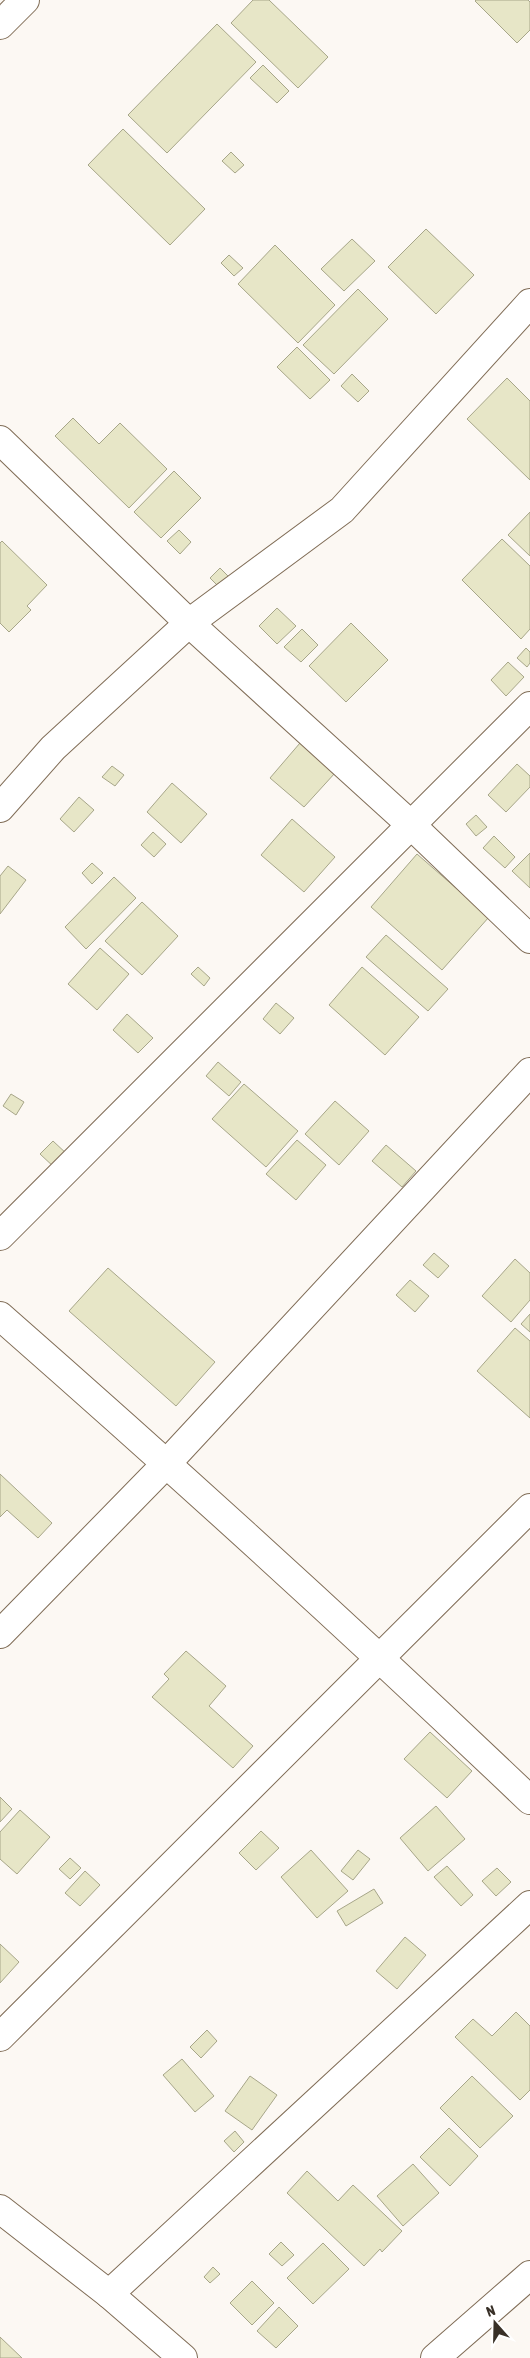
<svg xmlns="http://www.w3.org/2000/svg" width="530" height="2358" viewBox="0 0 530 2358" font-family="'Asap Condensed',sans-serif">
  <style>
    .building { fill: #e7e6c7; stroke: #a7a689 }
    .lines { fill: none; stroke-linecap: round; stroke-linejoin: round }
    .minor-casing { stroke: #806d57; stroke-width: 30 }
    .minor { stroke: #fff; stroke-width: 28 }
  </style>
  <rect width="100%" height="100%" fill="#fcf8f3"/>
  <g class="building">
    <path d="M253 0H269L328 57 298 88 231 23Z"/>
    <path d="M476 0H528L530 2V30L517 43 475 1Z"/>
    <path d="M217 24 256 62 167 153 128 115Z"/>
    <path d="M263 65 289 91 277 103 250 78Z"/>
    <path d="M123 129 205 209 170 245 88 165Z"/>
    <path d="M231 152 244 165 235 173 222 161Z"/>
    <path d="M426 229 474 275 436 314 388 267Z"/>
    <path d="M352 239 375 261 344 291 321 269Z"/>
    <path d="M275 245 335 305 298 343 238 284Z"/>
    <path d="M229 255 243 268 234 276 221 263Z"/>
    <path d="M358 289 388 319 334 374 303 345Z"/>
    <path d="M297 347 330 380 310 399 277 367Z"/>
    <path d="M352 374 369 391 358 402 341 386Z"/>
    <path d="M507 378 530 401V480L467 419Z"/>
    <path d="M73 418 99 444 120 423 167 469 129 508 55 436Z"/>
    <path d="M174 471 201 498 161 538 134 512Z"/>
    <path d="M530 512V556L508 535Z"/>
    <path d="M179 530 191 542 180 554 167 541Z"/>
    <path d="M502 539 530 566V629L521 639 462 580Z"/>
    <path d="M2 541 47 585 27 606 31 610 9 632 0 623V543Z"/>
    <path d="M220 568 229 577 219 587 210 578Z"/>
    <path d="M277 608 296 626 277 644 259 626Z"/>
    <path d="M351 623 388 660 346 702 309 666Z"/>
    <path d="M302 629 318 645 301 662 284 647Z"/>
    <path d="M526 648 530 652V663L527 667 517 658Z"/>
    <path d="M508 662 524 677 506 696 491 680Z"/>
    <path d="M300 743 335 773 304 807 270 778Z"/>
    <path d="M517 764 530 776V787L506 812 488 795Z"/>
    <path d="M112 766 124 775 115 786 102 777Z"/>
    <path d="M172 783 207 814 181 843 147 812Z"/>
    <path d="M79 797 94 810 74 832 60 819Z"/>
    <path d="M476 815 487 827 476 836 466 824Z"/>
    <path d="M292 819 335 857 304 892 261 855Z"/>
    <path d="M153 832 166 844 154 857 141 845Z"/>
    <path d="M494 836 515 857 505 868 483 848Z"/>
    <path d="M530 853V888L512 871Z"/>
    <path d="M417 854 489 917 442 970 371 907Z"/>
    <path d="M92 863 103 873 92 884 82 873Z"/>
    <path d="M8 866 26 880 0 914V876Z"/>
    <path d="M114 877 136 898 86 949 65 927Z"/>
    <path d="M142 902 178 936 142 975 105 941Z"/>
    <path d="M386 935 448 989 428 1011 366 957Z"/>
    <path d="M100 948 129 974 97 1010 68 984Z"/>
    <path d="M198 967 210 978 204 986 191 974Z"/>
    <path d="M362 967 419 1017 385 1055 329 1005Z"/>
    <path d="M276 1003 294 1018 280 1034 263 1019Z"/>
    <path d="M127 1014 153 1038 138 1053 113 1030Z"/>
    <path d="M218 1062 241 1082 229 1096 206 1076Z"/>
    <path d="M244 1084 298 1131 266 1167 212 1119Z"/>
    <path d="M11 1094 24 1102 16 1115 3 1106Z"/>
    <path d="M335 1101 369 1131 339 1165 305 1134Z"/>
    <path d="M297 1140 326 1165 296 1200 266 1174Z"/>
    <path d="M53 1141 68 1155 55 1168 40 1154Z"/>
    <path d="M386 1145 416 1171 402 1187 372 1161Z"/>
    <path d="M434 1253 449 1266 438 1278 423 1265Z"/>
    <path d="M515 1259 530 1273V1300L511 1322 482 1296Z"/>
    <path d="M108 1268 215 1362 176 1406 69 1311Z"/>
    <path d="M410 1280 429 1296 415 1312 396 1295Z"/>
    <path d="M530 1314V1332L521 1324Z"/>
    <path d="M515 1328 530 1341V1418L477 1371Z"/>
    <path d="M0 1474 52 1523 38 1538 7 1510 0 1517Z"/>
    <path d="M186 1651 226 1686 209 1706 253 1746 233 1768 152 1697 169 1679 164 1674Z"/>
    <path d="M430 1732 472 1771 447 1798 404 1759Z"/>
    <path d="M0 1797 12 1809 0 1822Z"/>
    <path d="M436 1806 465 1839 428 1871 400 1838Z"/>
    <path d="M20 1810 50 1837 17 1874 0 1859V1832Z"/>
    <path d="M261 1831 279 1848 256 1870 239 1853Z"/>
    <path d="M311 1850 348 1891 317 1918 281 1877Z"/>
    <path d="M358 1850 370 1859 353 1880 341 1871Z"/>
    <path d="M70 1858 81 1868 70 1879 59 1869Z"/>
    <path d="M447 1866 473 1895 461 1906 434 1877Z"/>
    <path d="M497 1868 511 1882 496 1896 482 1881Z"/>
    <path d="M85 1871 100 1885 80 1906 65 1893Z"/>
    <path d="M374 1889 383 1903 346 1926 337 1911Z"/>
    <path d="M405 1937 426 1955 397 1989 376 1971Z"/>
    <path d="M0 1944 19 1962 0 1983Z"/>
    <path d="M516 2012 530 2026V2090L520 2100 455 2037 473 2019 492 2036Z"/>
    <path d="M207 2030 217 2041 201 2058 190 2047Z"/>
    <path d="M182 2059 214 2096 195 2112 163 2075Z"/>
    <path d="M250 2076 277 2095 252 2130 225 2111Z"/>
    <path d="M472 2076 513 2116 480 2148 440 2108Z"/>
    <path d="M449 2128 478 2156 450 2186 420 2157Z"/>
    <path d="M235 2131 244 2142 234 2152 224 2141Z"/>
    <path d="M413 2164 439 2193 403 2226 377 2196Z"/>
    <path d="M307 2171 338 2201 353 2185 402 2231 382 2252 380 2249 364 2266 287 2193Z"/>
    <path d="M281 2242 294 2255 282 2266 269 2254Z"/>
    <path d="M323 2243 349 2269 313 2304 287 2278Z"/>
    <path d="M213 2267 220 2274 210 2283 204 2277Z"/>
    <path d="M252 2281 274 2303 252 2325 230 2303Z"/>
    <path d="M279 2307 298 2326 276 2348 257 2331Z"/>
    <path d="M0 2337 22 2358H0Z"/>
  </g>
  <g class="lines">
    <g class="minor-casing">
      <g id="minor">
        <path d="M0 25 25 0"/>
        <path d="M0 440 189 623 410 824 530 939"/>
        <path d="M0 808 53 748 189 623 342 510 530 303"/>
        <path d="M0 1236 530 706"/>
        <path d="M0 1316C180 1474 357 1635 530 1800"/>
        <path d="M0 1634 167 1463 530 1072"/>
        <path d="M0 2037 530 1508"/>
        <path d="M0 2209 109 2294 183 2358"/>
        <path d="M109 2294 530 1905"/>
        <path d="M435 2358 530 2275"/>
      </g>
    </g>
    <use href="#minor" class="minor"/>
  </g>
  <g transform="translate(495 2323) rotate(340)" stroke="#ffffff" stroke-width="4" paint-order="stroke">
  <path d="M0-4L9 19L0 12L-9 19Z" fill="#383027"/>
  <text y="-8" font-size="14" font-weight="bold" text-anchor="middle" fill="#383027">N</text>
  </g>
</svg>
